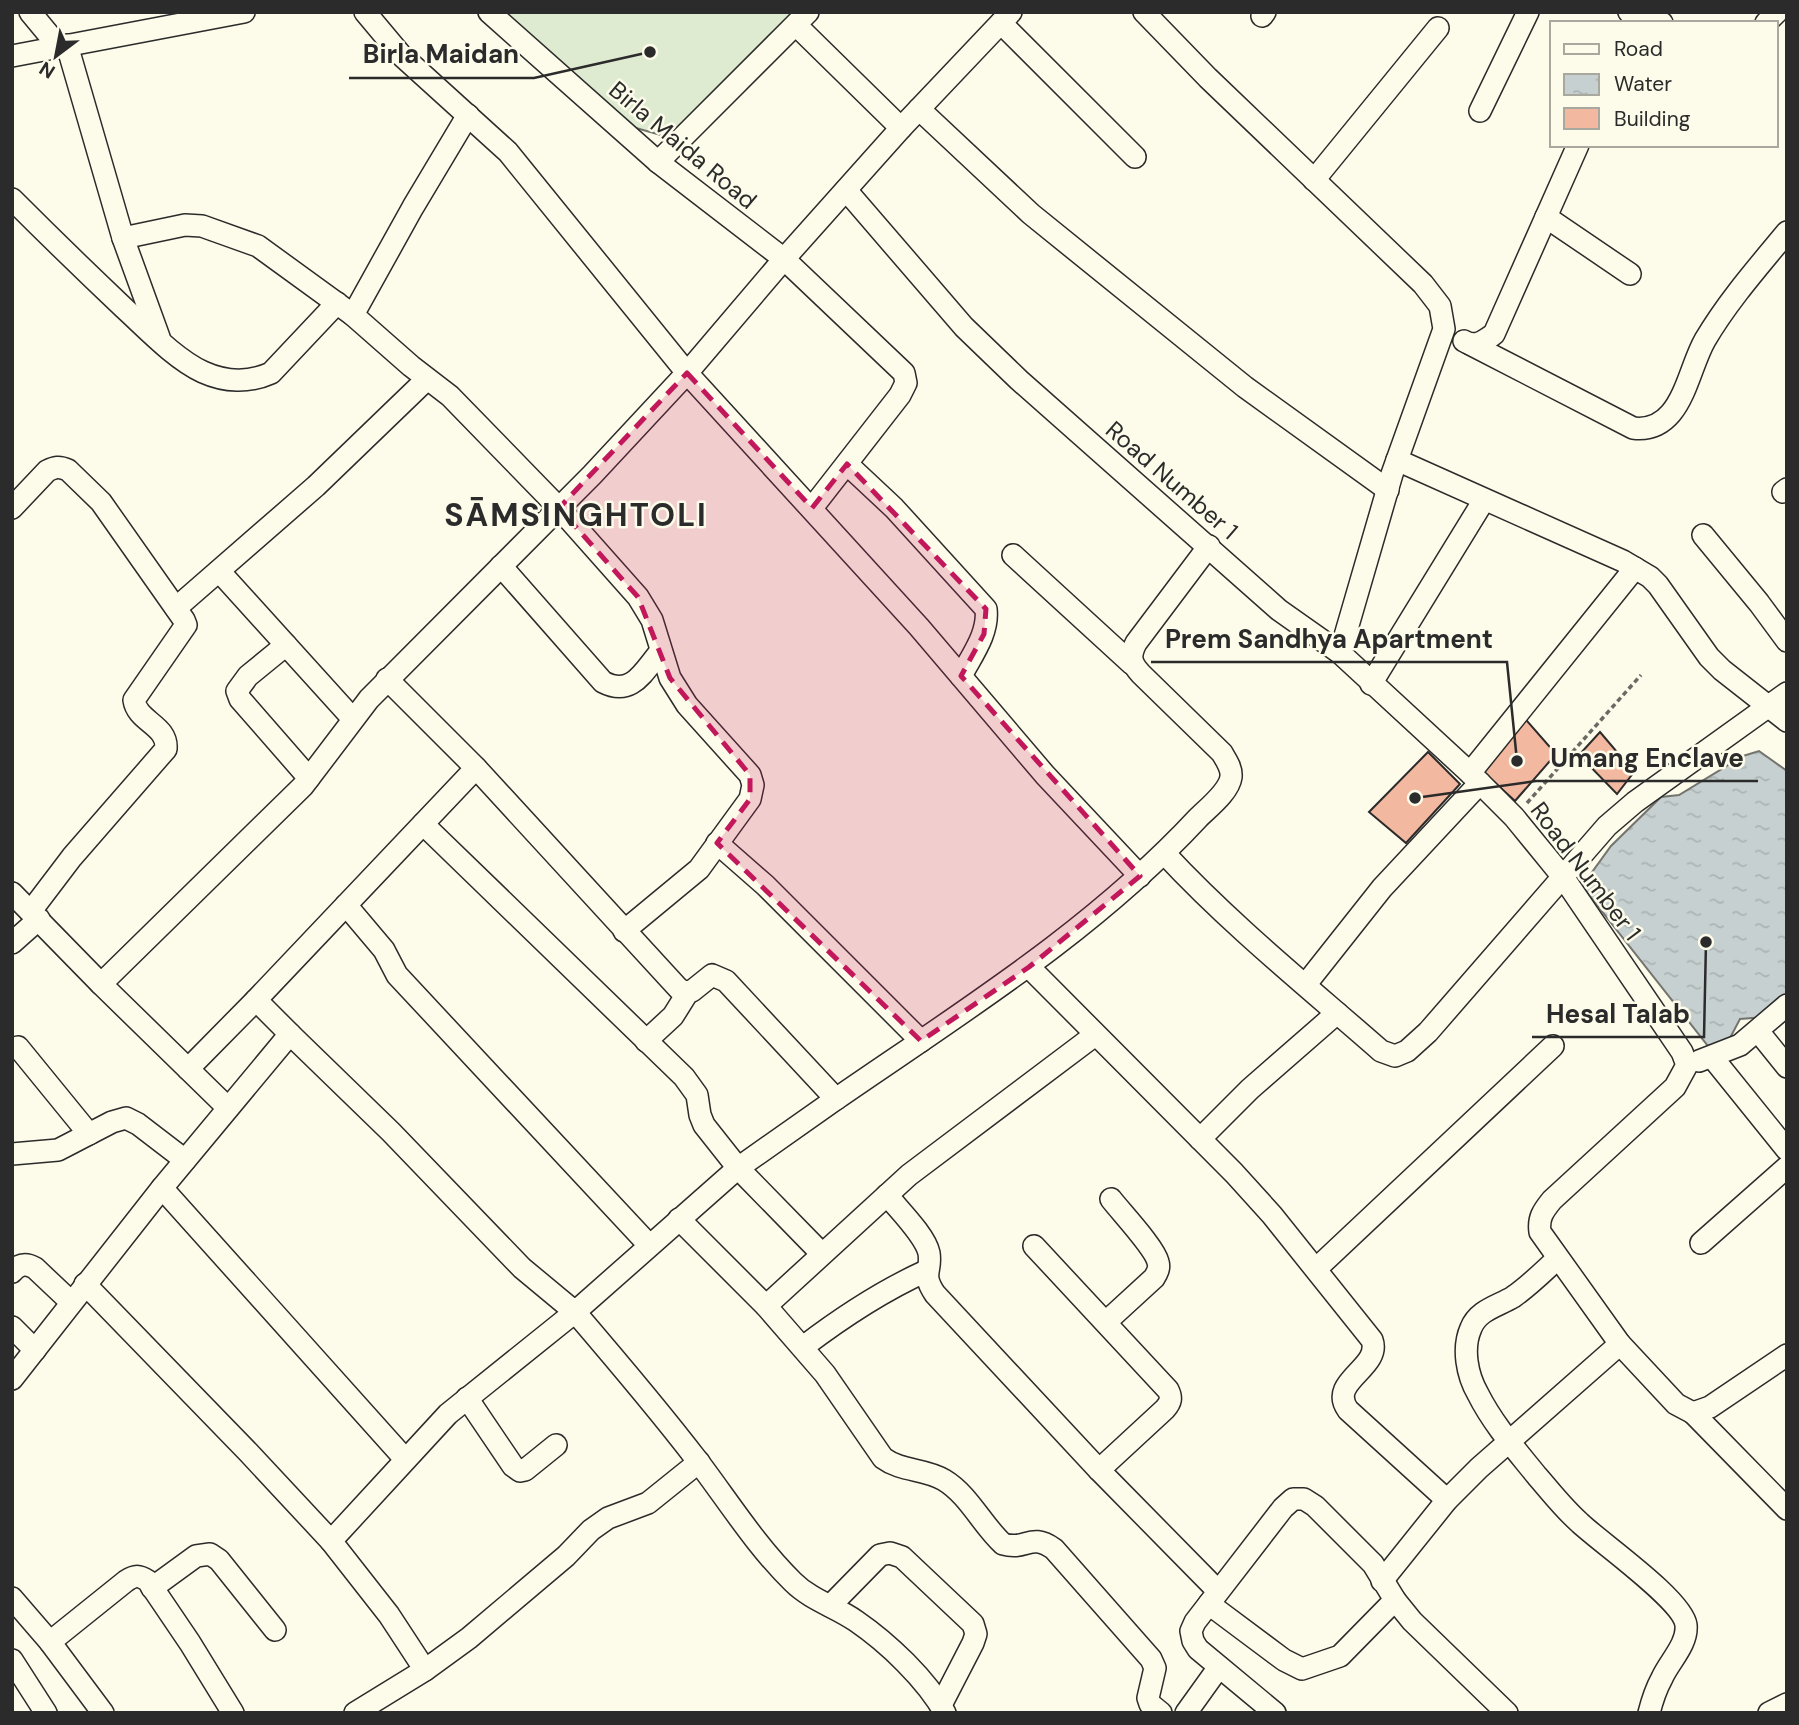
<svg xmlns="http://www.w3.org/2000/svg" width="1799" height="1725" viewBox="0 0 1799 1725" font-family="'DM Sans',sans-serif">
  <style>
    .grass { fill: #deebd1; stroke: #74746e; stroke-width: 2 }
    .water { fill: url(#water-ripples); stroke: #74746e; stroke-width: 2 }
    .building { fill: #f2b8a0; stroke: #2b2b2b; stroke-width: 2 }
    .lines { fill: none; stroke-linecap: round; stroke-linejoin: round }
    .minor-casing { stroke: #2b2b2b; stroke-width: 24 }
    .path { stroke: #6a6964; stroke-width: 3.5; stroke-dasharray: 5 3.5; stroke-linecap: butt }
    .minor { stroke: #fdfbea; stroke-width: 21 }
    .marked { fill: #c2185b; fill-opacity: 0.2; stroke: #c2185b; stroke-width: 5; stroke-dasharray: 14 9; stroke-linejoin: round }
    .labels { text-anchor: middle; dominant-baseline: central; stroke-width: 5; stroke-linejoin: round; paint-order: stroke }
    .street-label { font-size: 24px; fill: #2b2b2b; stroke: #fdfbea }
    .district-label { font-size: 32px; font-weight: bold; letter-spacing: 2px; fill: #2b2b2b; stroke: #fdfbea }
    .leader { fill: none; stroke: #2b2b2b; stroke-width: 2.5 }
    .callout-dot { fill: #2b2b2b; stroke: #fdfbea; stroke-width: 2.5 }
    .callout-label { font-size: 26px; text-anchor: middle; font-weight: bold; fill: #2b2b2b; stroke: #fdfbea; stroke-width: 5; stroke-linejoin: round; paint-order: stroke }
  </style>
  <defs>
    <pattern id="water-ripples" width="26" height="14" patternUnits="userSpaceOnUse" patternTransform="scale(1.75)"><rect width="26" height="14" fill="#c7d0d0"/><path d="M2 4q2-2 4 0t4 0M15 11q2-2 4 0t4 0" fill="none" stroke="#abb3b3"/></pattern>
  </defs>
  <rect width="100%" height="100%" fill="#fdfbea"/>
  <path class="grass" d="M497 12H796L671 138 629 126Z"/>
  <path class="water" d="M1759 751 1787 771V998L1765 1017 1740 1019 1729 1040 1708 1046 1582 886 1611 846 1661 797 1679 795 1743 756Z"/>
  <g class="building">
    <path d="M1521 714 1556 754 1515 801 1479 768Z"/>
    <path d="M1600 732 1634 772 1617 794 1579 755Z"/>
    <path d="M1428 752 1460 784 1406 843 1369 812Z"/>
  </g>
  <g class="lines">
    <g class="minor-casing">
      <g id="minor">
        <path d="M30 12 59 47"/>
        <path d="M365 12 401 55 508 152 687 373 919 627 1045 775 1140 876"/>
        <path d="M489 12 658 162 784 259 904 373 906 383 900 395 812 508"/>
        <path d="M1144 12 1208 78 1423 284 1440 306 1444 329 1392 474 1340 653"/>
        <path d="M1629 12 1662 23"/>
        <path d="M1262 16 1265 12"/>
        <path d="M1001 23 1135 157"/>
        <path d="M1766 23 1777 12"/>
        <path d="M796 25 901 128"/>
        <path d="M67 45 123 238 159 337"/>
        <path d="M12 56 244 12"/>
        <path d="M919 109 1031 214 1245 387 1388 490"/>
        <path d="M1480 111 1528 12"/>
        <path d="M658 162 808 12"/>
        <path d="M1314 180 1438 28"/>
        <path d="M846 190 964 327 1019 380 1279 610 1340 653 1470 773 1514 817 1563 877 1682 1052 1687 1065 1675 1087 1552 1200C1543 1211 1538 1218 1540 1232L1620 1344 1676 1404 1693 1413 1710 1407 1787 1355"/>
        <path d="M12 199C49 236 86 272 124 308 147 329 175 359 203 372 225 382 249 383 271 373L337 303"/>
        <path d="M1546 217 1630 274"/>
        <path d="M123 238 185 225 202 226 258 246 353 315 411 366 450 396 559 508 638 597 652 620 670 678 687 705 750 775 753 785 750 799 699 869 624 931"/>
        <path d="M353 315 413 207 468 115"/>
        <path d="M1464 341C1476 348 1484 341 1494 334L1578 145"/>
        <path d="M1470 344 1633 428C1649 430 1661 425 1671 413 1687 394 1693 361 1705 340 1728 301 1758 267 1787 232"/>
        <path d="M1397 460 1623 561 1650 577 1658 585 1709 657 1722 670 1787 721"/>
        <path d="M847 464 894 508 986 609C989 633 972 655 961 676"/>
        <path d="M1783 492 1787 489"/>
        <path d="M12 508 47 471C55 467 59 466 68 470L101 502 184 620 186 625 134 700C137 722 168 725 166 749L72 857 31 911"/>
        <path d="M1703 535 1759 603 1787 641"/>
        <path d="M1013 555 1132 664"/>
        <path d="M501 566 603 682C632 697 643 672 660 652"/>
        <path d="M219 571 353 719"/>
        <path d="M176 608 316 486 427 379"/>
        <path d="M286 645 248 676 237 691 240 699 309 778"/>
        <path d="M1371 684 1484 500"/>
        <path d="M1470 773 1635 568"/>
        <path d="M423 824 684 1077 697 1095 700 1115 704 1125 738 1168 822 1254"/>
        <path d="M717 843 765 885 921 1041"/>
        <path d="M1165 854C1231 925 1308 987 1381 1051L1395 1056 1407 1051 1428 1032 1607 826 1635 802 1787 693"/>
        <path d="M12 893 101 984 303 786 369 699 592 475 687 373 784 259 901 128 1011 12"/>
        <path d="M346 905 384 950 397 975 649 1245"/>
        <path d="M12 943 39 919"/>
        <path d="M1029 967 1234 1173 1272 1215 1372 1340C1382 1368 1327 1381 1348 1410L1447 1500"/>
        <path d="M101 984 228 1108"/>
        <path d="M1306 984 1382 888 1480 783"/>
        <path d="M1758 1031 1787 1067"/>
        <path d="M290 1034 391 1132 522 1268 575 1312 738 1168 836 1099 726 981 712 975 692 991 683 992 678 988 476 768"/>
        <path d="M646 1041 673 1016 688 992"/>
        <path d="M18 1047 89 1134"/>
        <path d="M1712 1057 1787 1150"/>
        <path d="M1699 1061 1740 1045 1787 1005"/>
        <path d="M188 1069 256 1000 476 768 387 679"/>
        <path d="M836 1099C962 1012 1093 931 1198 818 1208 808 1229 792 1231 777 1232 768 1226 760 1222 753L1141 674C1131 663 1129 657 1136 643L1209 546"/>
        <path d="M1200 1139 1250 1089 1337 1013"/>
        <path d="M12 1154 58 1150 112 1122 126 1118 138 1124 185 1160"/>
        <path d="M162 1188 405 1459"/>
        <path d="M887 1195C898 1209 925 1235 929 1253 932 1272 921 1273 935 1294L1099 1470 1218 1591"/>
        <path d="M679 1219 766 1306 825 1374 883 1458C902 1472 924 1468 944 1480 969 1495 982 1525 1003 1544 1027 1551 1030 1532 1054 1549L1151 1659 1155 1668 1148 1698 1150 1704 1161 1713"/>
        <path d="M1701 1243 1787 1167"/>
        <path d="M1034 1246 1168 1390C1172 1398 1171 1402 1165 1409L1099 1470"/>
        <path d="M1557 1259C1543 1272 1529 1286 1513 1297 1498 1306 1478 1310 1471 1328 1462 1348 1467 1375 1478 1394 1493 1424 1516 1450 1537 1476 1551 1492 1564 1509 1580 1523 1601 1543 1683 1600 1686 1625 1688 1644 1669 1662 1662 1678 1656 1689 1652 1701 1649 1713"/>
        <path d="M1316 1269 1553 1046"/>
        <path d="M12 1272C19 1264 26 1263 35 1268L71 1302"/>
        <path d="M85 1284 249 1453 331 1541 448 1414 575 1312C617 1361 658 1409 697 1460 728 1501 757 1547 793 1582 811 1600 836 1607 856 1621 888 1643 926 1679 945 1713"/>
        <path d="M766 1306 909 1175 1095 1035"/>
        <path d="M1106 1322 1154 1278C1157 1273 1160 1268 1158 1262 1155 1248 1121 1212 1111 1199"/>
        <path d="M12 1327 35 1350"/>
        <path d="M803 1347C841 1318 882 1291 926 1271"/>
        <path d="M12 1379 162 1188 290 1034 256 1000"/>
        <path d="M467 1398 513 1466 520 1471 525 1470 556 1445"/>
        <path d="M1693 1413 1787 1509"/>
        <path d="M331 1541 389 1615 425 1670"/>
        <path d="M1382 1581 1447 1500 1479 1468 1620 1344"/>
        <path d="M152 1588 196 1556 210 1554 219 1560 275 1630"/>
        <path d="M12 1598 50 1642 103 1713"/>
        <path d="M1209 1604 1284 1660 1302 1669 1340 1656 1395 1600"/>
        <path d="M830 1606 880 1555 890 1553 902 1557 973 1624 976 1634 973 1643 941 1705"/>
        <path d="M50 1642 126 1581C135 1575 139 1575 148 1581L190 1643 233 1713"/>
        <path d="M12 1660 46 1713"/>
        <path d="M355 1713 425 1670 469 1638 566 1556 591 1530 608 1518 648 1503 699 1462"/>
        <path d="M1186 1713 1219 1667"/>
        <path d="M1275 1713 1198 1649 1193 1641 1191 1631 1195 1622 1283 1508 1293 1499H1304L1315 1506 1373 1564 1395 1600 1412 1621 1507 1713"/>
        <path d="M1769 1713 1787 1704"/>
      </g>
    </g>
    <path class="path" d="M1527 803 1641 675"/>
    <use href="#minor" class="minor"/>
  </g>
  <path class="marked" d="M687 373 812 508 847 464 986 609 984 634 961 676 1140 876 1029 967 921 1041 717 843 750 799V775L670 678 638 597 559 508Z"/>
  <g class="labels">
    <g class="street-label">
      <text transform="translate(683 145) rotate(40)">Birla Maida Road</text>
      <text transform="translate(1172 480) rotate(41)">Road Number 1</text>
      <text transform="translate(1586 871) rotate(53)">Road Number 1</text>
    </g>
    <g class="district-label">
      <text x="576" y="515">SĀMSINGHTOLI</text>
    </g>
  </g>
  <path class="leader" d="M650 52L534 78H349M1517 761L1507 662H1151M1415 798L1536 781H1758M1706 942L1704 1037H1532"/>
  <g class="callout-dot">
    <circle cx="650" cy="52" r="7"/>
    <circle cx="1517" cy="761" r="7"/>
    <circle cx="1415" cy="798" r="7"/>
    <circle cx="1706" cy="942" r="7"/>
  </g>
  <g class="callout-label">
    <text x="441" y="63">Birla Maidan</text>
    <text x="1329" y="648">Prem Sandhya Apartment</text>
    <text x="1647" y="767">Umang Enclave</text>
    <text x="1618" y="1023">Hesal Talab</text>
  </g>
  <rect width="1799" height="1725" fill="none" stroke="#2b2b2b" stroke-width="28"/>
  <rect x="1550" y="21" width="228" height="126" fill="#fdfbea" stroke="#a9a89e" stroke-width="2"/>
  <rect x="1564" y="44" width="35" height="10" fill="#fdfbea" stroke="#a9a89e" stroke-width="2"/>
  <text x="1614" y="56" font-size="21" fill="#2b2b2b">Road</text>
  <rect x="1564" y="74" width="35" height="21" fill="url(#water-ripples)" stroke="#a9a89e" stroke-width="2"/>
  <text x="1614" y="91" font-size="21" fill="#2b2b2b">Water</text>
  <rect x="1564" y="108" width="35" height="21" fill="#f2b8a0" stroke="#a9a89e" stroke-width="2"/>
  <text x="1614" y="126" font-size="21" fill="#2b2b2b">Building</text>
  <g transform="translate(56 56) rotate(212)" stroke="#fdfbea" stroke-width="5" paint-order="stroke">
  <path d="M0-5L12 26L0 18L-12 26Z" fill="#2b2b2b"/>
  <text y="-10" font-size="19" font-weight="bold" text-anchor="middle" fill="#2b2b2b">N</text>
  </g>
</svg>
